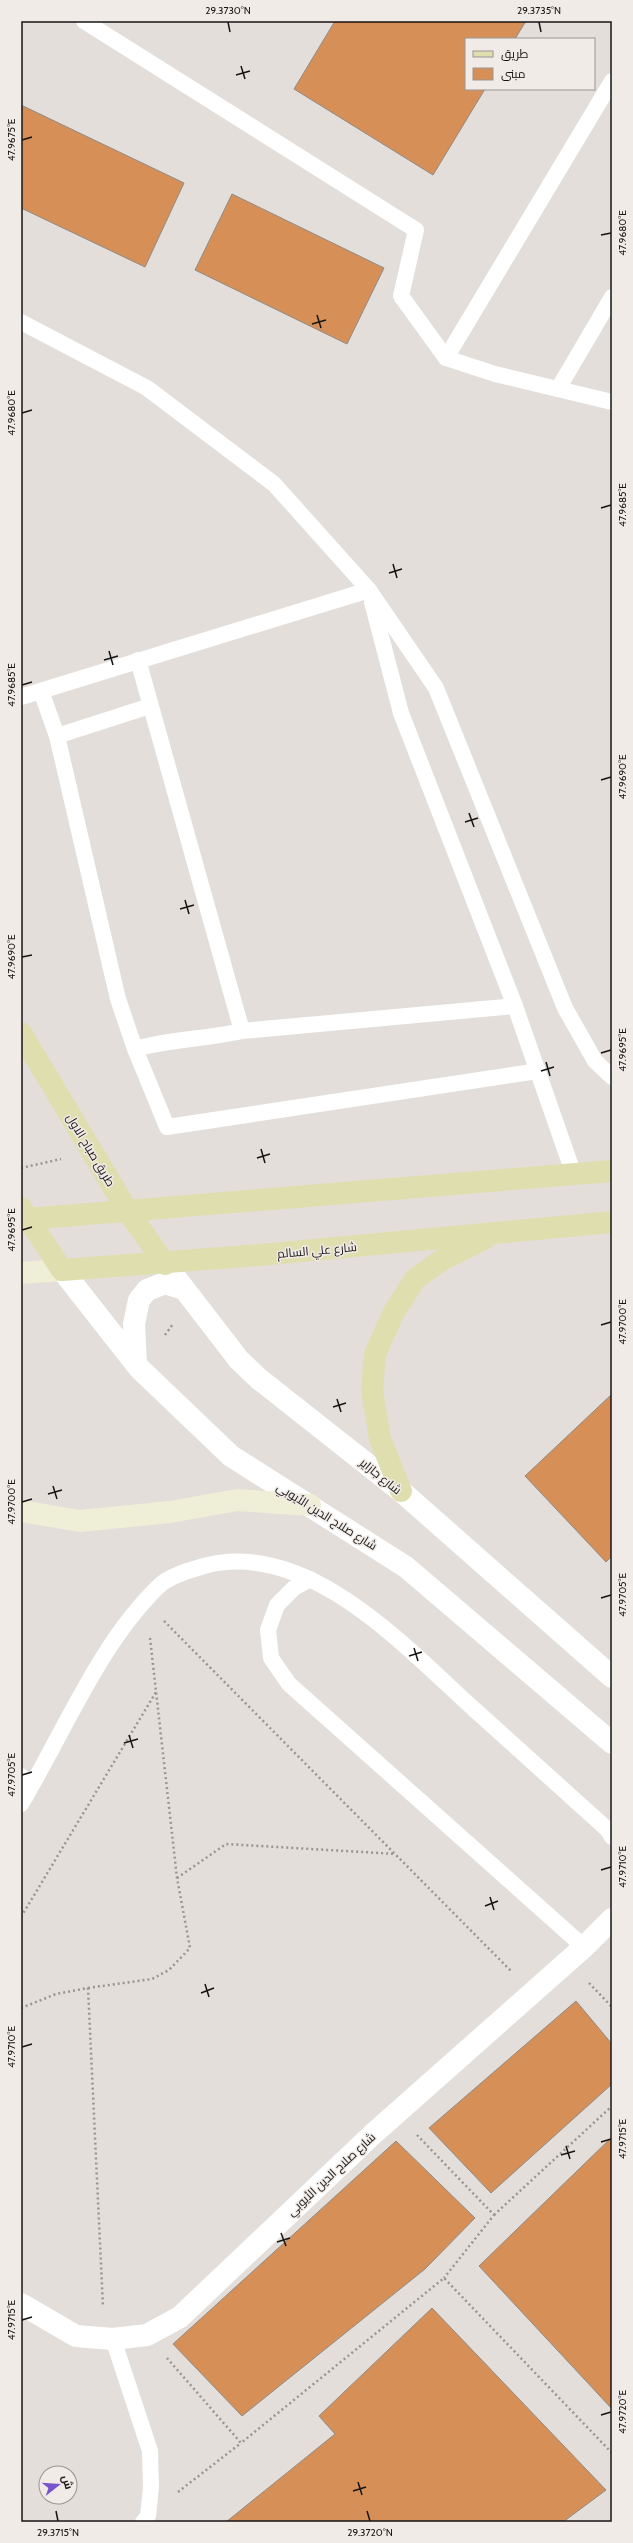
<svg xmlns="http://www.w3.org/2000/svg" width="633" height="2543" viewBox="0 0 633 2543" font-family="Cabin,Cairo,sans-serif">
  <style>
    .building { fill: #d69057; stroke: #8f8b87 }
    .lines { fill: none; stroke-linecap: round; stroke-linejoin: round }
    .path { stroke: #999592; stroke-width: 2.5; stroke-dasharray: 2 3; stroke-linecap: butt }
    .service { stroke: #fff; stroke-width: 16 }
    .minor { stroke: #fff; stroke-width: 22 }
    .tertiary { stroke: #fff; stroke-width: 22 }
    .secondary { stroke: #efeed7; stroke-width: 22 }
    .primary { stroke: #dfdeaf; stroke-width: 22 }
    .ticks { fill: none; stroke: #171514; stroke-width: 1.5 }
    .labels { text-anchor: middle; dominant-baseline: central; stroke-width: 3; stroke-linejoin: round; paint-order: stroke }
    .street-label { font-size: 12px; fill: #171514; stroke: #f0ebe7 }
    .neatline { fill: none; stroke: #171514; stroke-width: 1.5 }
    .ticks-label { font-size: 10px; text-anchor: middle; fill: #171514 }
  </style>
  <rect width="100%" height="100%" fill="#e3deda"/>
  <g class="building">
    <path d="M335 21H526L515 39H466V89H485L433 175 294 89Z"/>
    <path d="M21 105 184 183 145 267 21 208Z"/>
    <path d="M232 194 384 268 347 344 195 270Z"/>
    <path d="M612 1394V1556L606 1562 525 1476Z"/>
    <path d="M576 2001 612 2044V2084L491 2193 429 2128Z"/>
    <path d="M612 2137V2409L479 2266Z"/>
    <path d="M396 2141 475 2218 425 2269 242 2416 173 2344Z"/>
    <path d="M432 2308 606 2490 563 2522H226L335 2434 319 2416Z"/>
  </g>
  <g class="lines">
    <g class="path">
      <path d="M21 1168 61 1159"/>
      <path d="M165 1335 173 1324"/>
      <path d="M164 1621 511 1971"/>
      <path d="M177 1878 226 1844 396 1854"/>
      <path d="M21 1917 156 1692"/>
      <path d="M589 1983 612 2007"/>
      <path d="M88 1988 152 1979 169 1970 190 1948 177 1878 150 1638"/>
      <path d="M21 2008 56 1994 88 1988 103 2307"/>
      <path d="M417 2135 494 2215 444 2278"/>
      <path d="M494 2215 612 2106"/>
      <path d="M167 2358 241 2443 444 2278 612 2453"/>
      <path d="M178 2492 241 2443"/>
    </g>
    <g class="service">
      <path d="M84 21 416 230 401 296 446 358"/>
      <path d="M612 81 446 358 495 374 612 402"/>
      <path d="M21 322 147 388 274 484 369 590 436 688 565 1008 595 1061 612 1077"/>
      <path d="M558 389 612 297"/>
      <path d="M372 602 401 713 515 1006 574 1175"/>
      <path d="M138 660 242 1031"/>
      <path d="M41 691 57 736 118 999 135 1049C170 1039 207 1039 242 1031L515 1006"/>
      <path d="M21 697 369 590"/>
      <path d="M57 736 150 706"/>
      <path d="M135 1049 167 1127 538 1071"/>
      <path d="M310 1579 294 1588 277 1605 268 1630 271 1658 289 1684 584 1947"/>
      <path d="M21 1776 26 1796"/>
      <path d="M21 1804C64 1733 99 1643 160 1585 171 1575 191 1570 204 1566 308 1538 406 1648 475 1710 519 1750 564 1790 608 1830L612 1837"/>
      <path d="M113 2339 150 2451 151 2487 148 2516 143 2522"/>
    </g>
    <g class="minor">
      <path d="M62 1270 139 1368 231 1456 406 1567 612 1743"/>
      <path d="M21 2304 76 2336 113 2339 147 2335 180 2317 373 2134 584 1947 612 1919"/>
    </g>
    <g class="tertiary">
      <path d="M165 1264 239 1360 259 1379 401 1491 612 1677"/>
      <path d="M136 1364 134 1324 139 1300 147 1290 165 1283 184 1289"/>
    </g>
    <g class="secondary">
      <path d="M21 1273 62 1270"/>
      <path d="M21 1511 80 1521 170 1512 237 1500 310 1505"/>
    </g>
    <g class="primary">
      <path d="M21 1033 127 1210 165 1264"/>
      <path d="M21 1208 62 1270 260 1255 612 1222"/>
      <path d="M27 1219 612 1171"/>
      <path d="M401 1491 380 1439 372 1390 375 1354 394 1312 415 1279 442 1260 484 1239"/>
    </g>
  </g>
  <path class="ticks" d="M228 22 230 32M539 22 541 32M241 66 245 79M236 75 250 71M22 140 32 137M601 235 611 233M317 315 321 328M312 324 326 320M22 413 32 410M601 508 611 505M393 564 397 578M389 573 402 569M109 651 113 665M104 660 118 656M22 685 32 682M601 780 611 777M469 813 474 827M465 822 478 818M185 900 189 914M180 909 194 905M22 957 32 955M601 1053 611 1050M546 1062 550 1076M541 1071 554 1067M261 1149 265 1163M257 1158 270 1154M22 1230 32 1227M601 1325 611 1322M337 1399 341 1412M333 1407 346 1403M53 1486 57 1499M48 1494 62 1490M22 1502 32 1499M601 1598 611 1595M414 1648 418 1661M409 1656 422 1652M129 1735 133 1748M124 1743 138 1739M22 1775 32 1772M601 1870 611 1867M490 1897 494 1910M485 1906 498 1901M205 1984 209 1997M201 1993 214 1988M22 2047 32 2044M601 2142 611 2139M566 2146 570 2159M561 2155 575 2151M281 2233 286 2246M277 2242 290 2238M22 2320 32 2317M601 2415 611 2412M358 2482 362 2495M353 2491 366 2487M56 2511 58 2521M367 2511 370 2521"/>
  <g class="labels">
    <g class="street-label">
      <text transform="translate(91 1150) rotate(59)">طريق صباح الاول</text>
      <text transform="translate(317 1250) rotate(-5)">شارع علي السالم</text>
      <text transform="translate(381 1476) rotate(39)">شارع جازاير</text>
      <text transform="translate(327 1516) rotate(32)">شارع صلاح الدين الأيوبي</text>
      <text transform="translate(331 2174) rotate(-43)">شارع صلاح الدين الأيوبي</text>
    </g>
  </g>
  <rect width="633" height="2543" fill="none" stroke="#f0ebe7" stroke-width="44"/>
  <rect x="465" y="38" width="130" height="52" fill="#f0ebe7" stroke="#999593"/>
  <rect x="473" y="51" width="20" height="6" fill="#dfdeaf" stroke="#999593"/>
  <text x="501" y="58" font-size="12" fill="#171514">طريق</text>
  <rect x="473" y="68" width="20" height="12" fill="#d69057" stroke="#999593"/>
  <text x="501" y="78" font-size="12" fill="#171514">مبنى</text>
  <g transform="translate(58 2485) rotate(73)"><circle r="19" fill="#f0ebe7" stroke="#999593"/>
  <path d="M0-3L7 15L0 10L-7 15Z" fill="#7753cd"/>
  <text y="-6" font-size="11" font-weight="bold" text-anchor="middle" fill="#171514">ش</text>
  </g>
  <rect x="22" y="22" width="589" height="2499" class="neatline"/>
  <g class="ticks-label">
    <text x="228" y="14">29.3730°N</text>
    <text x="539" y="14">29.3735°N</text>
    <text transform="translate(11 140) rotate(-90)" y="4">47.9675°E</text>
    <text transform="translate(622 233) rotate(-90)" y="4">47.9680°E</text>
    <text transform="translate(11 413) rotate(-90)" y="4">47.9680°E</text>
    <text transform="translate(622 505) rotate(-90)" y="4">47.9685°E</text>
    <text transform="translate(11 685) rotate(-90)" y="4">47.9685°E</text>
    <text transform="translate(622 777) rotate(-90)" y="4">47.9690°E</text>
    <text transform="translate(11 957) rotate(-90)" y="4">47.9690°E</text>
    <text transform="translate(622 1050) rotate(-90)" y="4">47.9695°E</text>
    <text transform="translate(11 1230) rotate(-90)" y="4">47.9695°E</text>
    <text transform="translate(622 1322) rotate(-90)" y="4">47.9700°E</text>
    <text transform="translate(11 1502) rotate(-90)" y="4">47.9700°E</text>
    <text transform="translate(622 1595) rotate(-90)" y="4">47.9705°E</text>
    <text transform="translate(11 1775) rotate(-90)" y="4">47.9705°E</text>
    <text transform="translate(622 1867) rotate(-90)" y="4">47.9710°E</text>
    <text transform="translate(11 2047) rotate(-90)" y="4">47.9710°E</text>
    <text transform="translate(622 2139) rotate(-90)" y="4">47.9715°E</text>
    <text transform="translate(11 2320) rotate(-90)" y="4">47.9715°E</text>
    <text transform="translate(622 2412) rotate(-90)" y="4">47.9720°E</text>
    <text x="58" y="2536">29.3715°N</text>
    <text x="370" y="2536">29.3720°N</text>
  </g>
</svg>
